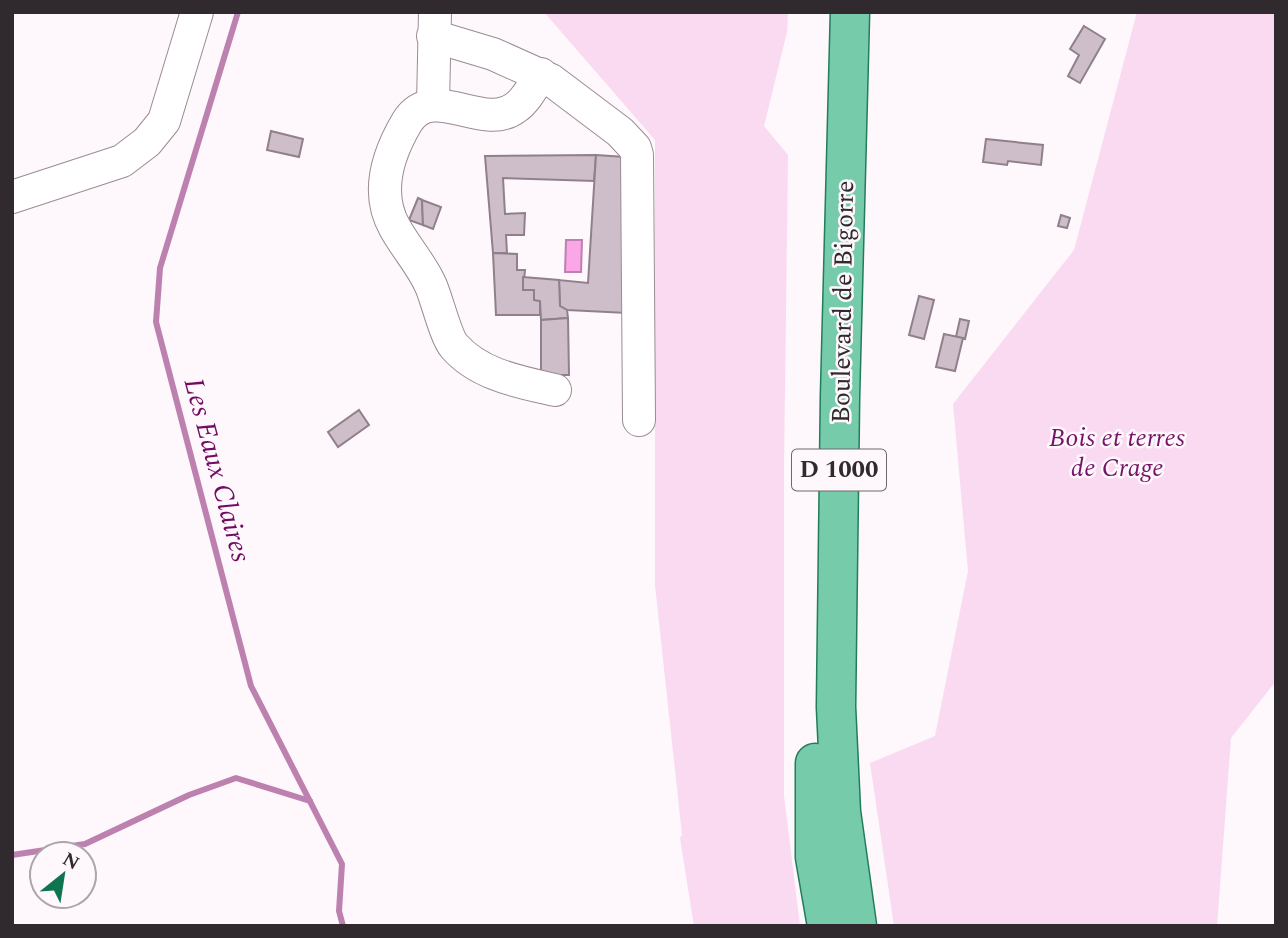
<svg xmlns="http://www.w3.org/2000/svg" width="1288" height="938" viewBox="0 0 1288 938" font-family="Spectral,serif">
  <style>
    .green { fill: #f9daf0 }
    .water { fill: #faa6e7; stroke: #bd81b0; stroke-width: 2 }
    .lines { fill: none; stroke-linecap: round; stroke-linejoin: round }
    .stream { stroke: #bd81b0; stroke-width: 6 }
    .building { fill: #cebeca; stroke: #8f808b; stroke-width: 2 }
    .minor-casing { stroke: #9a8b96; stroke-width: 34 }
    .major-casing { stroke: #227d5b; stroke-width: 41 }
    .minor { stroke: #fff; stroke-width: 32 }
    .major { stroke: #76cbab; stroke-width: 38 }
    .labels { text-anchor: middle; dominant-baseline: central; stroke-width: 5; stroke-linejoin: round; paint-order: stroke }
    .shield { fill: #fef7fc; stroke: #6e686c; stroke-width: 2 }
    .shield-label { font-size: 24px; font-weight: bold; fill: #302a2e }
    .street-label { font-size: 26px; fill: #302a2e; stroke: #fef7fc }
    .park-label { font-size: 26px; font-style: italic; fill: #761567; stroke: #fef7fc }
    .water-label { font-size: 28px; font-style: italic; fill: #700c62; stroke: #fef7fc }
  </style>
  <rect width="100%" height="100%" fill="#fef7fc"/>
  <g class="green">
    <path d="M544 12H788L787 32 764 126 788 155 784 467V796L800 926H694L680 838 682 835 655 585V140Z"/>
    <path d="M1137 12H1276V681L1231 738 1217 926H894L870 763 935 736 968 571 953 404 1074 250Z"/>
  </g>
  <path class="water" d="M566 240H582L581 272H565Z"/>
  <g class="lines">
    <g class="stream">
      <path d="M238 12 160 268 156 322 251 686 342 864 339 911 343 926"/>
      <path d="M12 855 85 844 189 795 236 778 310 801"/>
    </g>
  </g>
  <g class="building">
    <path d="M1084 26 1105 39 1080 83 1068 76 1079 55 1070 49Z"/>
    <path d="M271 131 303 139 299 157 267 150Z"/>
    <path d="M986 139 1043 145 1041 165 1008 161 1007 165 983 162Z"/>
    <path d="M596 155 594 181 503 178 505 214 525 213 524 235H506L507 253H493L485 156Z"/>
    <path d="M596 155 625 157 627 313 567 310 560 306 559 280 588 283Z"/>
    <path d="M418 198 422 200 423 225 409 220Z"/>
    <path d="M422 200 441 207 433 229 423 225Z"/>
    <path d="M1061 215 1070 218 1067 228 1058 226Z"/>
    <path d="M493 253 517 254V270H525L523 290H534V300L540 301V315H496Z"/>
    <path d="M523 277 559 280 560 306 567 310 568 318 541 320 540 301 534 300V290H523Z"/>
    <path d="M919 296 934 300 924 339 909 335Z"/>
    <path d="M568 318 569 375H541V320Z"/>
    <path d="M960 319 969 321 965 339 956 337Z"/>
    <path d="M944 334 963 338 955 371 936 367Z"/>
    <path d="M359 410 369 425 338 447 328 432Z"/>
  </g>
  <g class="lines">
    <g class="minor-casing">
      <g id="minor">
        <path d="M433 36 493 54 551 80 620 132 635 148 637 155 639 420"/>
        <path d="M541 74C534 85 526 101 515 108 482 132 432 81 407 122 388 154 375 193 395 228 406 248 422 265 431 286 437 300 446 337 454 346 479 375 520 382 555 390"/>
        <path d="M433 104 435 12"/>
        <path d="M12 197 122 161 147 142 164 121 197 12"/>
      </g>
    </g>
    <g class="major-casing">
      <g id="major">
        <path d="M850 12 840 397 836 707 841 812 857 926"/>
        <path d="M815 763V857L827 926"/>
      </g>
    </g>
    <use href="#minor" class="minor"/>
    <use href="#major" class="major"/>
  </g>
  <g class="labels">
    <rect class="shield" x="792" y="449.5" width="94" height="41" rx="5"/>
    <g class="shield-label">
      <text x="839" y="470">D 1000</text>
    </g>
    <g class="street-label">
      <text transform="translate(843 302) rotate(-89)">Boulevard de Bigorre</text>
    </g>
    <g class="park-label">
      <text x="1117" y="438">Bois et terres<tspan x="1117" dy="30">de Crage</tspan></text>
    </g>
    <g class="water-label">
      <text transform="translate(217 470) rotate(75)">Les Eaux Claires</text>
    </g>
  </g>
  <rect width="1288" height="938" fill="none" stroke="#302a2e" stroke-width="28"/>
  <g transform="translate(63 875) rotate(30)"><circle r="33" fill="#fef7fc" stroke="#aca5aa" stroke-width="2"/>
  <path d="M0-5L12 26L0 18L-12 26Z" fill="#0e764e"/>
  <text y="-10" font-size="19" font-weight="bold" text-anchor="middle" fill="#302a2e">N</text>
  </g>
</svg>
